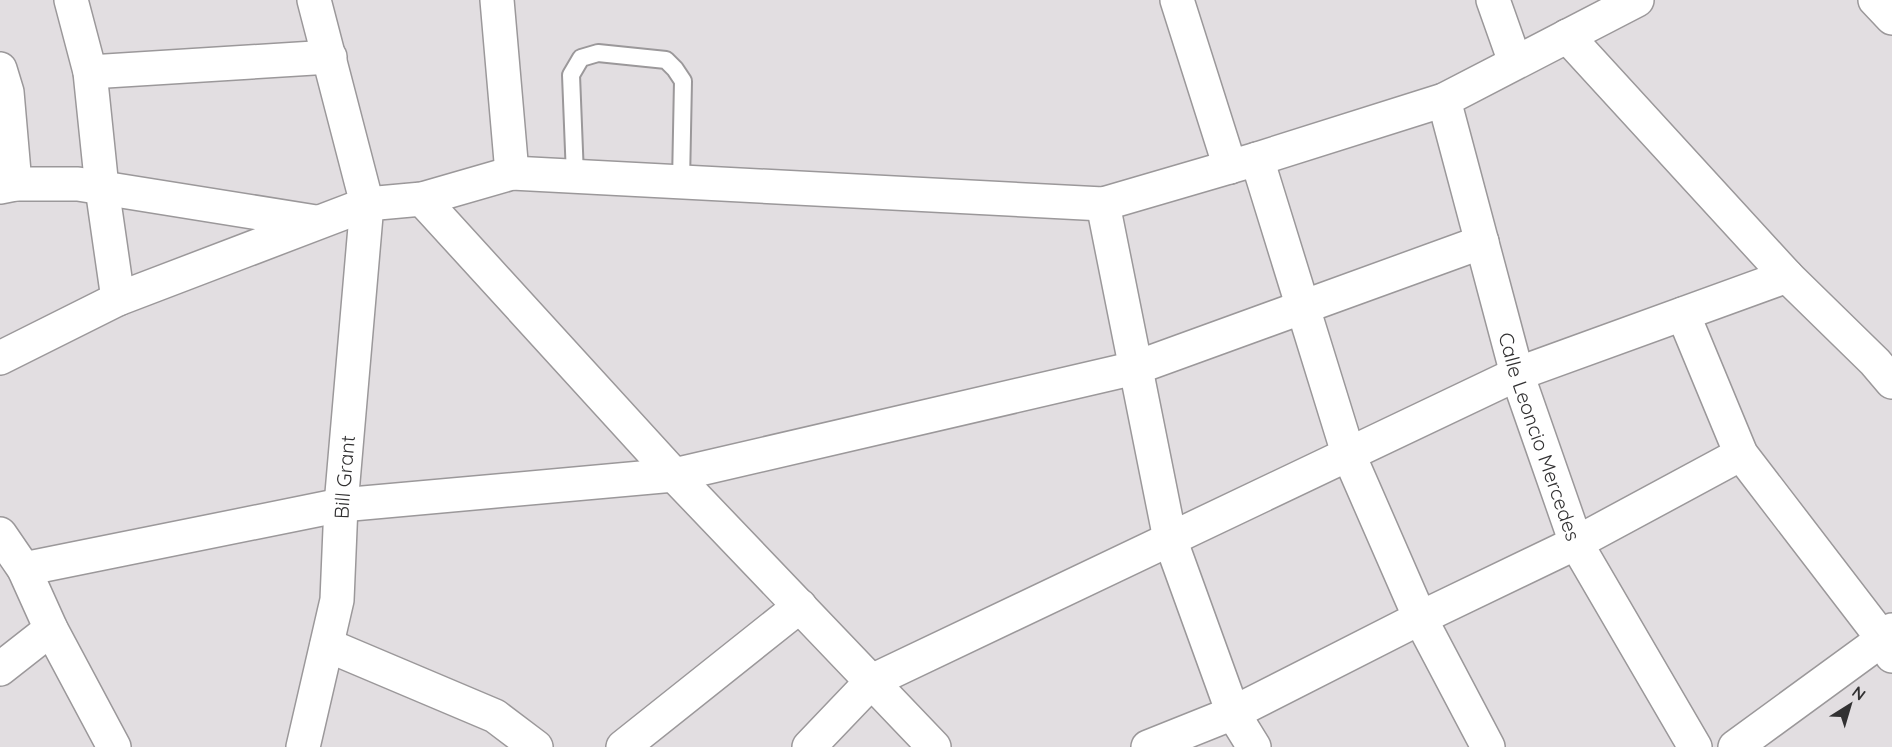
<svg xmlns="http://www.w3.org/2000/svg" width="1892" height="747" viewBox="0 0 1892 747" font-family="Quicksand,sans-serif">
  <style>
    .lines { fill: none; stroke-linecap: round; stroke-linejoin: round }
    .service-casing { stroke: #9b989a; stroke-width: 20 }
    .minor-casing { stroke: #9b989a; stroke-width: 36 }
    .tertiary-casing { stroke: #9b989a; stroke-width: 36 }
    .service { stroke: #fff; stroke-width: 16 }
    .minor { stroke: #fff; stroke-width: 33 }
    .tertiary { stroke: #fff; stroke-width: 33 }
    .labels { text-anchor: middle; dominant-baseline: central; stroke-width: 4.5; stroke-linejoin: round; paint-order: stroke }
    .street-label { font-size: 20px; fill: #323132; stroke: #e2dee1 }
  </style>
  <rect width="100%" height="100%" fill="#e2dee1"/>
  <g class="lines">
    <g class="service-casing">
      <path id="service" d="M575 176 571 75 581 58 598 53 666 60 675 69 683 81 681 182"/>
    </g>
    <g class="minor-casing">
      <g id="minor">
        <path d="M71 0 90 72 102 188 118 299"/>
        <path d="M497 0 512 173"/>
        <path d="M1177 0 1230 167"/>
        <path d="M1493 0 1515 62"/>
        <path d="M1875 0 1892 18"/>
        <path d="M1567 36 1787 276 1875 362 1892 382"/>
        <path d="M0 69 7 92 15 184"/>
        <path d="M90 72 330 57"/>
        <path id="s1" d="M1444 100 1517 374 1576 543 1695 747"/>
        <path d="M1257 159 1348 453 1420 618 1488 747"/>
        <path d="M0 187 15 184H78L316 222"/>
        <path d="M422 199 674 475 934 747"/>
        <path d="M1103 204 1170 539 1233 713 1254 747"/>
        <path d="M1683 314 1741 454 1883 639 1892 630"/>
        <path d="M0 358 118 299 367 204 314 0"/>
        <path d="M0 534 24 569 51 629 114 747"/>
        <path d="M24 569 341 505 674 475 1135 368 1482 242"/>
        <path d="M327 645 495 716 536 747"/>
        <path d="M0 669 51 629"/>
        <path d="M623 747 800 606"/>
        <path d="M809 747 872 681 1517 374 1787 276"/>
        <path d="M1148 747 1233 713 1420 618 1576 543 1741 454"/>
        <path d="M1735 747 1883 639 1892 656"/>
      </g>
    </g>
    <g class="tertiary-casing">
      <g id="tertiary">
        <path id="s2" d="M303 747 337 600 341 505 367 204 422 199 512 173 1103 204 1257 159 1444 100 1637 0"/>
      </g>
    </g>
    <use href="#service" class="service"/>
    <use href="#minor" class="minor"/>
    <use href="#tertiary" class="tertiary"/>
  </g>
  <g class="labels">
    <g class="street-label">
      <text stroke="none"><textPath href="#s1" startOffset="350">Calle Leoncio Mercedes</textPath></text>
      <text stroke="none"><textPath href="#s2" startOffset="274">Bill Grant</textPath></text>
    </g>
  </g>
  <g transform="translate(1850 705) rotate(37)" stroke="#e2dee1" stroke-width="4.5" paint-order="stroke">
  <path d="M0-4.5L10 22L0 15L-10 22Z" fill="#323132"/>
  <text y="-9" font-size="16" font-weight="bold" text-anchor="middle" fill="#323132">N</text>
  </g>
</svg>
